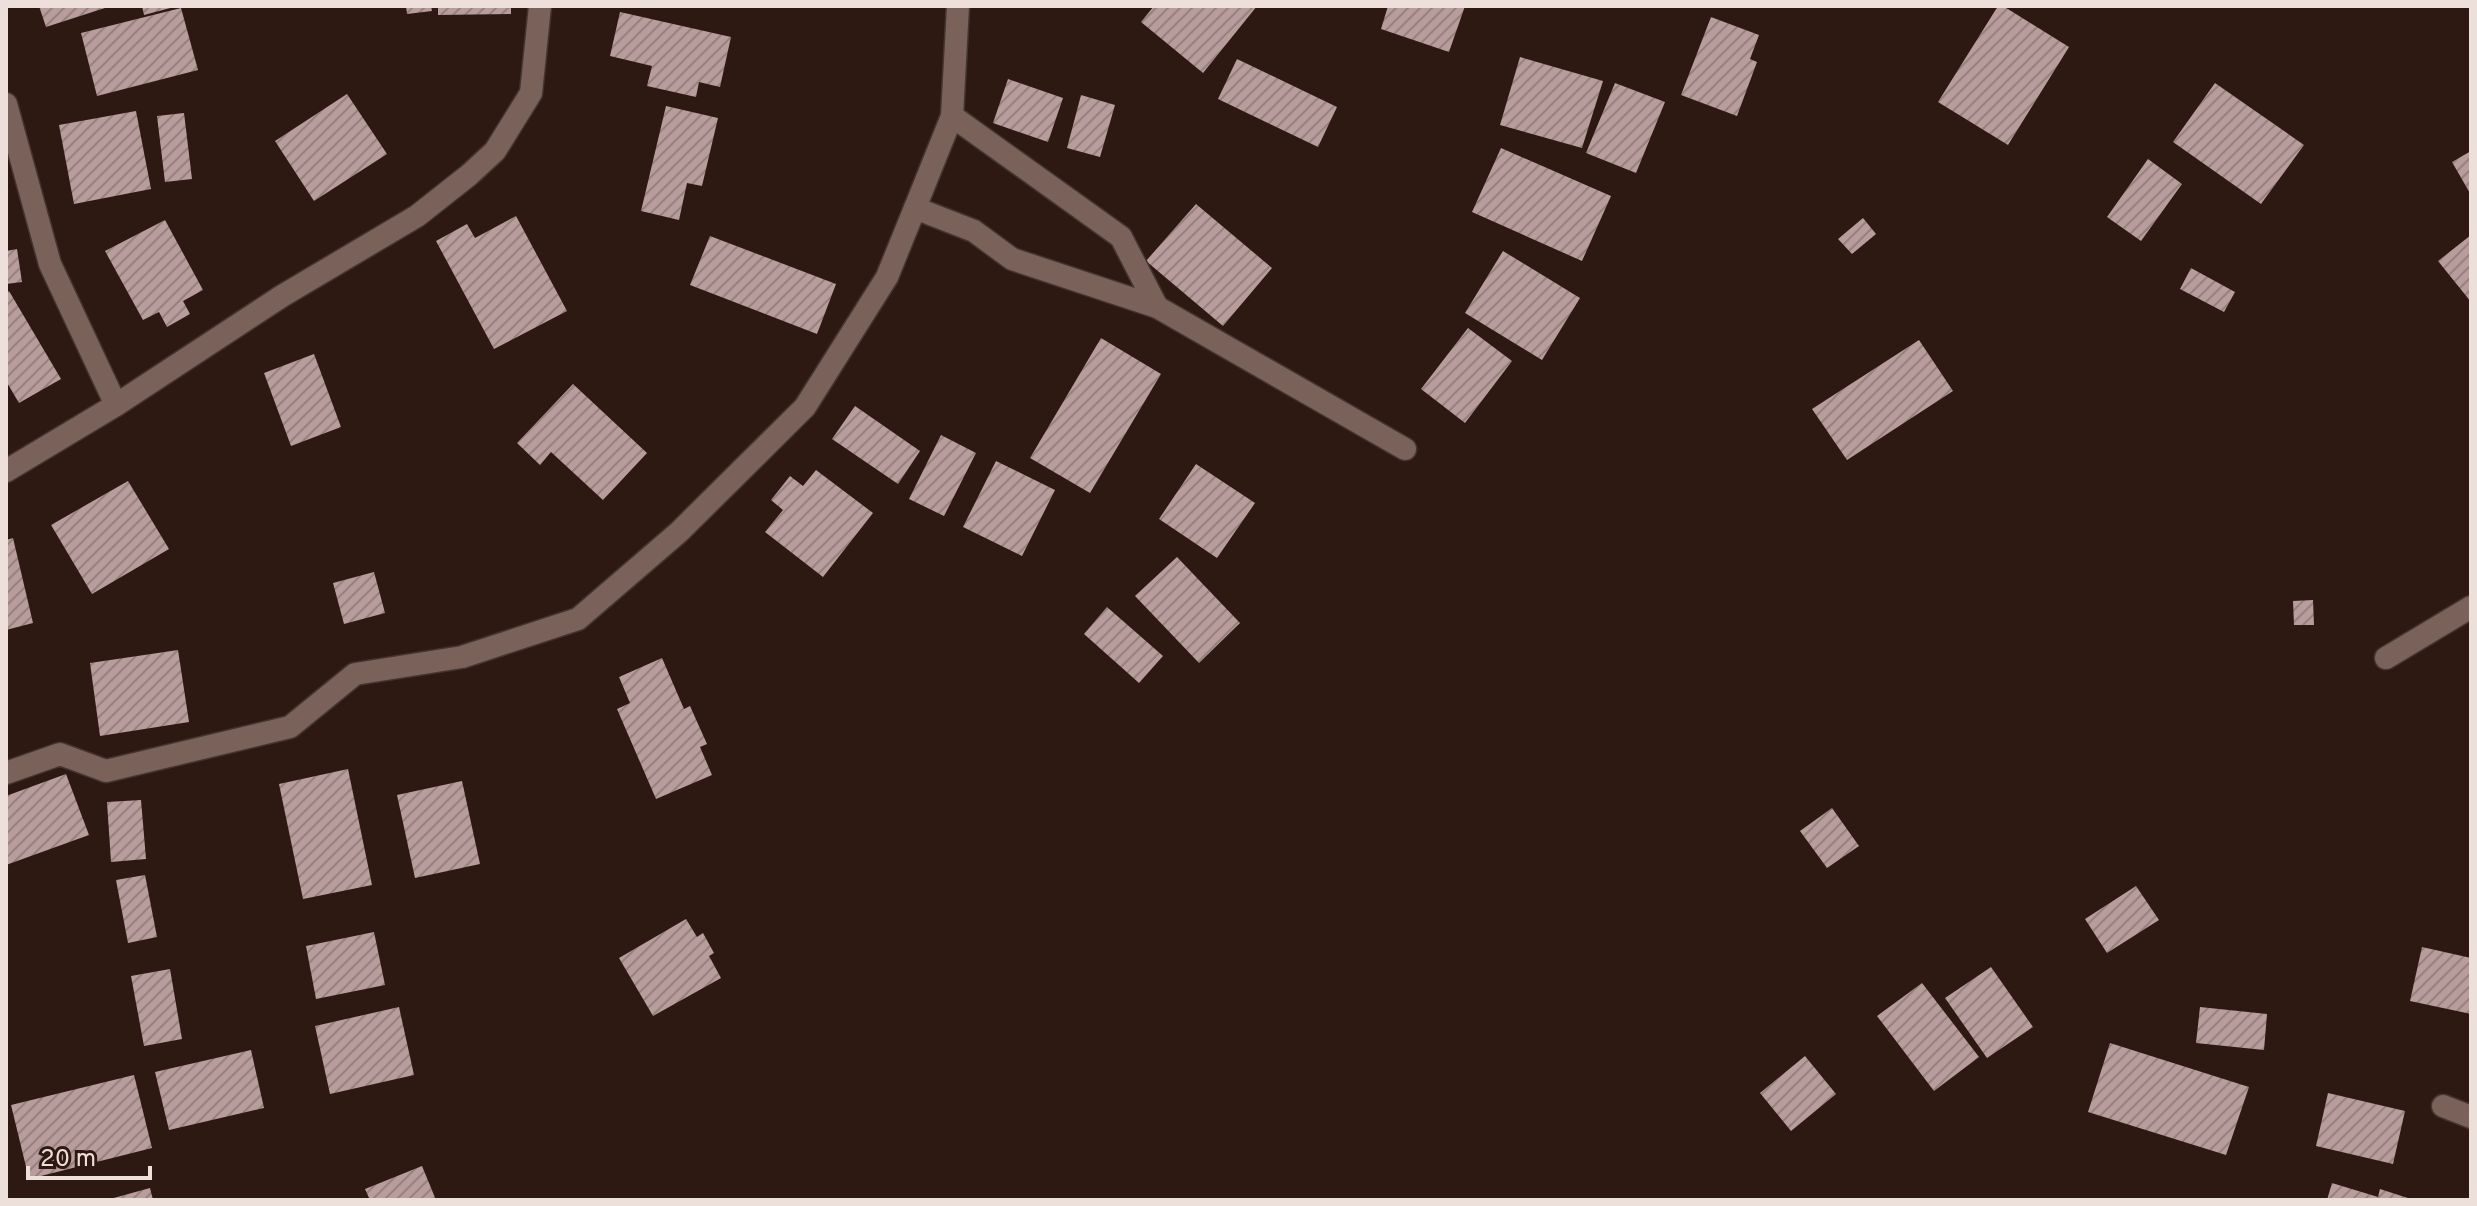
<svg xmlns="http://www.w3.org/2000/svg" width="2477" height="1206" viewBox="0 0 2477 1206" font-family="Overpass,sans-serif">
  <style>
    .building { fill: url(#building-hatch) }
    .lines { fill: none; stroke-linecap: round; stroke-linejoin: round }
    .minor-casing { stroke: #443431; stroke-width: 25 }
    .minor { stroke: #7a6159; stroke-width: 22 }
  </style>
  <defs>
    <pattern id="building-hatch" width="6" height="6" patternUnits="userSpaceOnUse" patternTransform="scale(2)"><rect width="6" height="6" fill="#b99c9c"/><path d="M-1 1l2-2M0 6l6-6M5 7l2-2" fill="none" stroke="#978181"/></pattern>
  </defs>
  <rect width="100%" height="100%" fill="#2d1912"/>
  <g class="building">
    <path d="M39 6H108V7L46 27Z"/>
    <path d="M142 6H174V7L144 15Z"/>
    <path d="M406 6H431L432 11 407 14Z"/>
    <path d="M438 6H511V14L438 15Z"/>
    <path d="M1154 6H1257L1203 73 1141 22Z"/>
    <path d="M1388 6H1465L1449 52 1381 29Z"/>
    <path d="M1998 6H2003L2069 47 2008 145 1938 102Z"/>
    <path d="M181 8 198 70 97 96 81 33Z"/>
    <path d="M620 12 731 37 720 87 699 82 696 97 647 86 652 66 610 56Z"/>
    <path d="M1711 17 1759 35 1750 59 1757 62 1737 116 1681 95Z"/>
    <path d="M1520 57 1603 81 1582 148 1500 125Z"/>
    <path d="M1237 59 1337 107 1318 147 1218 99Z"/>
    <path d="M1008 79 1063 98 1048 142 993 123Z"/>
    <path d="M1615 83 1665 102 1636 173 1586 153Z"/>
    <path d="M2215 83 2304 145 2261 204 2173 142Z"/>
    <path d="M347 94 387 154 314 201 275 141Z"/>
    <path d="M1081 95 1115 105 1100 157 1067 148Z"/>
    <path d="M666 106 718 118 702 186 687 183 679 220 641 211Z"/>
    <path d="M136 111 151 189 74 204 59 125Z"/>
    <path d="M184 113 192 179 165 182 157 116Z"/>
    <path d="M1501 148 1611 196 1582 261 1472 212Z"/>
    <path d="M2471 151V195L2452 162Z"/>
    <path d="M2148 159 2182 184 2141 241 2107 217Z"/>
    <path d="M1196 204 1272 268 1223 326 1146 261Z"/>
    <path d="M516 216 567 311 494 349 436 241 467 224 475 238Z"/>
    <path d="M1863 218 1876 234 1852 254 1838 239Z"/>
    <path d="M165 220 203 290 183 301 190 314 167 327 159 312 143 320 105 251Z"/>
    <path d="M2471 235V302L2438 261Z"/>
    <path d="M710 236 836 284 817 334 690 285Z"/>
    <path d="M17 249 22 282 6 284V251Z"/>
    <path d="M1503 251 1580 298 1542 360 1465 313Z"/>
    <path d="M2191 268 2235 292 2224 312 2180 289Z"/>
    <path d="M9 291 61 379 19 403 6 381V293Z"/>
    <path d="M1468 328 1512 361 1465 423 1421 389Z"/>
    <path d="M1101 338 1161 374 1090 493 1030 458Z"/>
    <path d="M1919 340 1953 391 1847 460 1812 409Z"/>
    <path d="M314 354 341 427 291 446 264 373Z"/>
    <path d="M573 384 647 453 603 500 551 452 540 465 517 443Z"/>
    <path d="M855 406 920 451 898 484 832 439Z"/>
    <path d="M941 435 976 453 944 516 909 499Z"/>
    <path d="M996 461 1055 490 1022 556 963 527Z"/>
    <path d="M1196 464 1255 503 1217 558 1159 519Z"/>
    <path d="M816 470 873 513 823 577 765 532 783 510 771 500 790 476 803 486Z"/>
    <path d="M128 481 169 549 92 594 51 525Z"/>
    <path d="M13 538 33 623 6 630V540Z"/>
    <path d="M1177 557 1240 623 1199 663 1135 596Z"/>
    <path d="M374 572 385 613 344 624 333 583Z"/>
    <path d="M2313 600 2314 625H2294L2293 601Z"/>
    <path d="M1107 607 1163 656 1139 683 1084 634Z"/>
    <path d="M178 650 189 722 100 736 90 663Z"/>
    <path d="M662 658 684 709 690 706 707 744 700 747 712 775 656 799 617 709 630 703 619 677Z"/>
    <path d="M348 769 372 885 303 899 279 784Z"/>
    <path d="M66 774 89 835 6 865V796Z"/>
    <path d="M462 781 480 864 415 878 397 795Z"/>
    <path d="M141 800 146 859 111 862 107 802Z"/>
    <path d="M1832 808 1859 846 1827 868 1800 831Z"/>
    <path d="M145 875 157 937 128 943 116 880Z"/>
    <path d="M2136 886 2159 920 2107 953 2085 919Z"/>
    <path d="M686 919 697 937 703 933 714 953 709 956 721 978 653 1016 619 958Z"/>
    <path d="M374 932 385 985 316 999 306 946Z"/>
    <path d="M2422 947 2471 958V1014L2410 1001Z"/>
    <path d="M1991 967 2033 1027 1987 1058 1945 998Z"/>
    <path d="M170 969 182 1039 144 1046 131 976Z"/>
    <path d="M1922 983 1979 1057 1934 1091 1877 1016Z"/>
    <path d="M399 1007 414 1075 330 1094 315 1026Z"/>
    <path d="M2200 1007 2267 1014 2264 1050 2196 1043Z"/>
    <path d="M2110 1043 2249 1087 2226 1155 2088 1112Z"/>
    <path d="M251 1050 264 1108 169 1130 155 1072Z"/>
    <path d="M1805 1056 1836 1094 1791 1131 1760 1093Z"/>
    <path d="M134 1075 152 1148 29 1179 11 1105Z"/>
    <path d="M2328 1093 2405 1111 2393 1164 2316 1146Z"/>
    <path d="M422 1166 436 1200H370L365 1189Z"/>
    <path d="M2332 1183 2378 1197 2380 1189 2414 1200H2327Z"/>
    <path d="M150 1188 153 1200H110V1199Z"/>
  </g>
  <g class="lines">
    <g class="minor-casing">
      <g id="minor">
        <path d="M958 6 952 116 915 208 974 231 1012 259 1157 307 1405 449"/>
        <path d="M6 104 50 264 116 405"/>
        <path d="M952 116 1121 237 1157 307"/>
        <path d="M6 471 116 405 282 296 417 216 469 175 495 151 531 93 540 6"/>
        <path d="M2386 658 2471 607"/>
        <path d="M6 773 60 754 106 771 290 727 355 674 462 657 578 619 679 532 805 407 887 277 915 208"/>
        <path d="M2443 1106 2471 1117"/>
      </g>
    </g>
    <use href="#minor" class="minor"/>
  </g>
  <rect width="2477" height="1206" fill="none" stroke="#eddfda" stroke-width="16"/>
  <path d="M28 1166v12h122v-12" fill="none" stroke="#eddfda" stroke-width="4"/>
  <text x="40" y="1166" font-size="24" fill="#eddfda" stroke="#2d1912" stroke-width="6" paint-order="stroke">20 m</text>
</svg>
